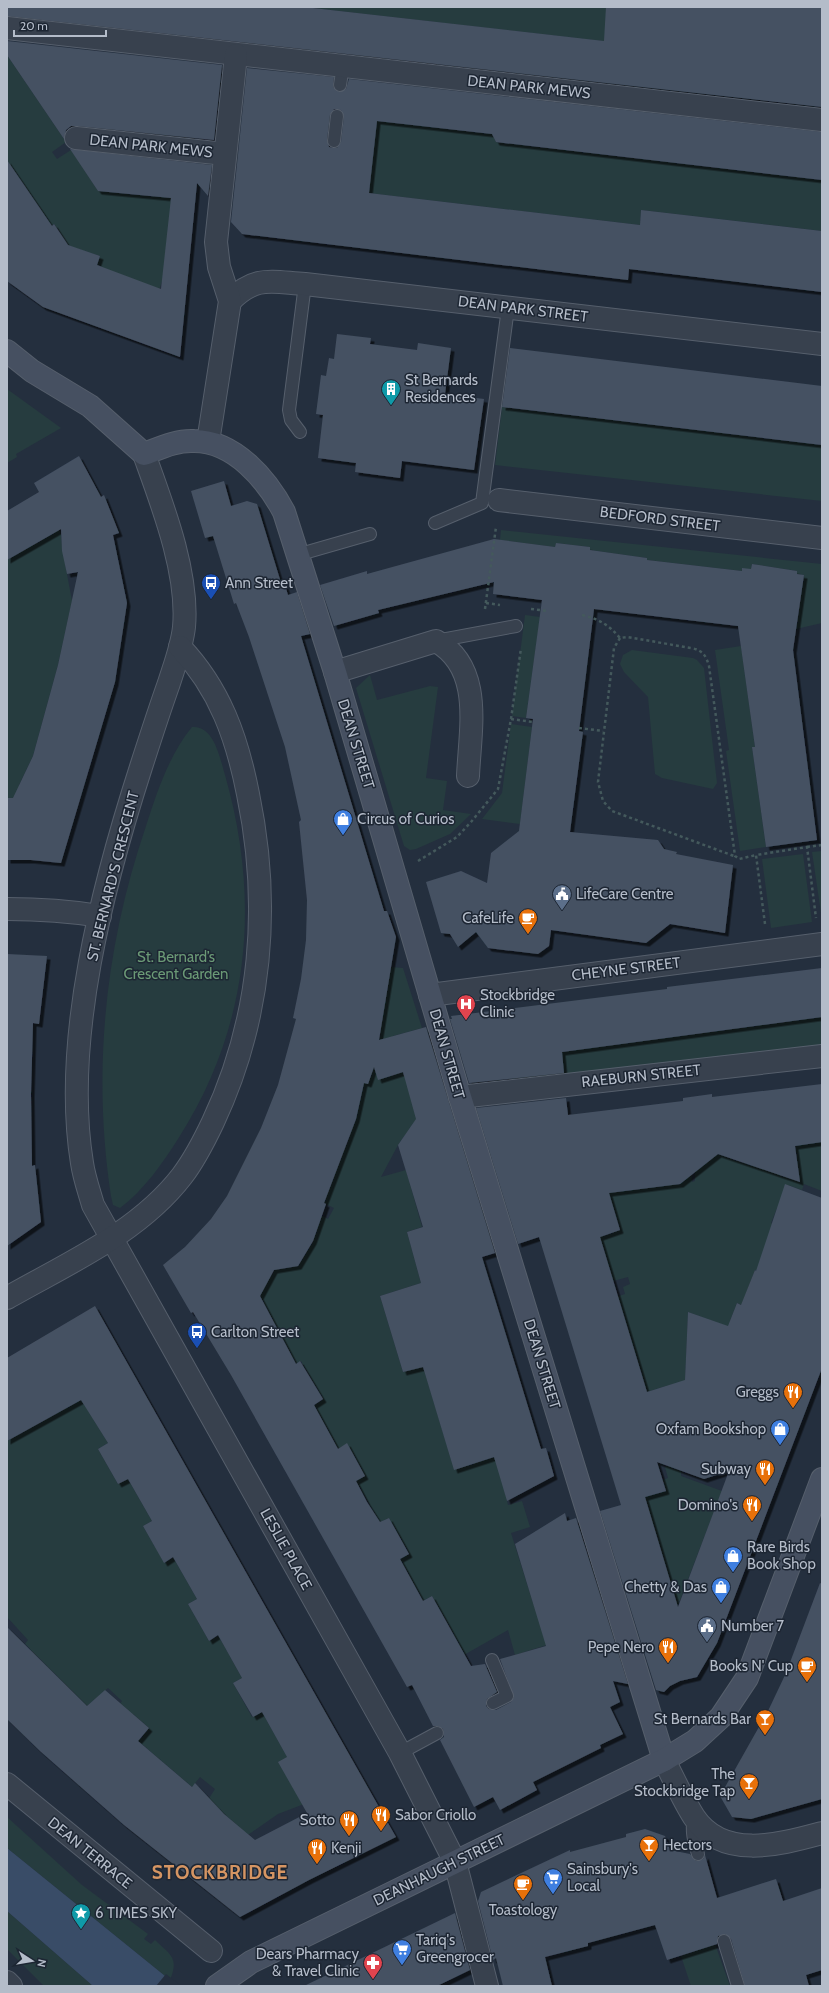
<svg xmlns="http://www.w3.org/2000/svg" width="829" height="1993" viewBox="0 0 829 1993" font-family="Cabin,sans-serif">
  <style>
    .green { fill: #263c3f }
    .water { fill: #394c67 }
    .pier { fill: #242f3e }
    .building { fill: #455162; fill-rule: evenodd; filter: url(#shadow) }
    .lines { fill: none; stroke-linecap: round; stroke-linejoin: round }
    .lane-casing { stroke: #565f6c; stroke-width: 14 }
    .street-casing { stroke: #565f6c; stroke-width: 24 }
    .secondary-casing { stroke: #565f6c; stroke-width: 24 }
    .path { stroke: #44595c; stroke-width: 2.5; stroke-dasharray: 3 3; stroke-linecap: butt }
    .lane { stroke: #38414e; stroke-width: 12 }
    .street { stroke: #38414e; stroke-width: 22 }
    .secondary { stroke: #465061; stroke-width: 22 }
    .labels { text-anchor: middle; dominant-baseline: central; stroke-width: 3; stroke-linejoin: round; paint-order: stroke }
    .street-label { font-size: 15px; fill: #b4bcc9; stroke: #1d2633 }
    .poi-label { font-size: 15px; fill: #b4bcc9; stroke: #1d2633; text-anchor: start }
    .park-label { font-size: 15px; fill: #6b9a76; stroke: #1d2633 }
    .district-label { font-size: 19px; font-weight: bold; letter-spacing: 1px; fill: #d59563; stroke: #1d2633 }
  </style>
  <defs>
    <filter id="shadow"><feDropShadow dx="3.5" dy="3.5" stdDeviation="0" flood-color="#0009"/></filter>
  </defs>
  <rect width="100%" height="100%" fill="#242f3e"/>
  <g class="green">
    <path d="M304 7H698L821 66Z"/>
    <path d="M7 55 66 142 52 152 57 159 71 150 98 191 174 198 163 278 159 290 96 266 100 256 49 240 60 232 54 224 41 233 7 178Z"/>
    <path d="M377 121 492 134 496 142 822 180V231L641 210 640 225 241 178 344 160Z"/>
    <path d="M7 389 61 428 16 454 17 457 7 463Z"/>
    <path d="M502 407 822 445V501L495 465Z"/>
    <path d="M58 527 61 535 62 547 72 601 58 665 33 756 19 785 23 787 19 798H7V560Z"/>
    <path d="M501 530 822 564V623L796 629 804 575 797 574V571L752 564 751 569 742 571 647 560V558L590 550V547L556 543 555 547 500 540Z"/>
    <path d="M525 615 540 617 526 718 512 716Z"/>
    <path d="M741 646 755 747H752L766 847 740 851 726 751 729 750 715 650Z"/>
    <path d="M632 650 693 658 697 660 704 668 717 783 713 789 662 778 655 774 648 697 624 672 620 664 623 655Z"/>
    <path d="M370 675 377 700 430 686 438 687 426 778 447 781 443 810 471 814 450 834 416 849 410 850 404 846 356 688Z"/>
    <path d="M511 724 532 727 520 824 482 819 502 793Z"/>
    <path d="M192 727C214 725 220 758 225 775 261 901 250 1027 178 1139 162 1164 144 1190 120 1208L113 1205 111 1196C92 1071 105 946 146 826 157 792 169 755 192 727Z"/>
    <path d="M822 851V920L812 852Z"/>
    <path d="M803 854 812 922 771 928 762 859Z"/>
    <path d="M380 966 403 968 422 1028 393 1036 418 1120 415 1121 398 1145 381 1177 406 1170 422 1227 407 1232 421 1283 380 1296 403 1372 423 1366 454 1469 501 1455 505 1493 508 1505 522 1501 530 1527 511 1533 533 1603 540 1601 553 1643 515 1655 508 1630 455 1660 453 1633 432 1596 423 1601 400 1559 409 1553 389 1518 380 1522 356 1481 365 1476 347 1444 338 1449 314 1405 323 1399 301 1361 292 1366 285 1343 252 1281 265 1273 271 1277 275 1269 303 1257 314 1240 293 1227 306 1207 328 1219 334 1208 322 1202 349 1139 342 1123 353 1126 356 1119V1080L368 1084 381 1033 369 1030 375 995 386 997 388 988Z"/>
    <path d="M822 1017V1045L513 1082 510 1058Z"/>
    <path d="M820 1132 822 1142V1191L804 1184 802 1190 788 1185 792 1214 777 1208 771 1223 787 1230 768 1275 755 1270 747 1291 755 1310 737 1303 730 1321 822 1356V1361L688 1312 681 1476 722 1491 672 1621 645 1497 666 1491 663 1480 668 1478 665 1467 669 1465 681 1407 673 1384 637 1395 610 1299 625 1294 623 1287 630 1284 628 1277 613 1281 593 1239 620 1230 615 1214 546 1152 689 1148 692 1182 695 1181V1171L718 1154 749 1165 746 1141 797 1162 794 1135Z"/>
    <path d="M81 1399 108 1443 98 1449 118 1484 128 1479 152 1521 143 1526 164 1562 173 1557 197 1599 188 1604 209 1641 218 1635 242 1678 233 1683 252 1717 262 1712 312 1801 278 1814 245 1837 237 1825 208 1800 215 1789 200 1777 192 1787 138 1741 149 1728 133 1714 110 1717 122 1701 108 1688 87 1706 25 1644 28 1640 7 1617V1441Z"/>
    <path d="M7 1817 82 1885 148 1934 144 1939 151 1944 155 1940C169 1954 180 1957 170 1980L7 1848Z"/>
    <path d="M7 1911 93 1986H44L7 1949Z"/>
    <path d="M715 1944 730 1986H691L681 1956Z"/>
  </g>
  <path class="water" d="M7 1848 170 1980 178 1986H93L7 1911Z"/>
  <path class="pier" d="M166 1974 179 1984 180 1986H156Z"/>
  <g class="building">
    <path d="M7 7H304L604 41 606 7H822V107L7 16Z"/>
    <path d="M7 41 222 65 214 140 77 126H71L66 130 64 139 7 55Z"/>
    <path d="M247 68 334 77 333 87 339 92 346 89 349 79 822 132V180L496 142 492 134 377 121 369 193 640 225 641 210 822 231V292L629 269 628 280 242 234 231 222ZM334 109 341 110 344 117 341 142 337 148H334L329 147 327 140 330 115Z"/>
    <path d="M70 149 212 165 208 196 197 183 180 357 43 307 7 281V160L52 226 54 224 68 245 100 256 97 265 161 289 171 198 98 191Z"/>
    <path d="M337 334 371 338 370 344 417 350 418 343 451 348 445 394 484 399 474 470 402 461 400 478 355 472 356 463 318 458 323 415 316 414 321 375 326 376 329 358 334 359Z"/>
    <path d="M510 348 822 386V445L502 407Z"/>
    <path d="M79 456 101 497 104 495 119 533 113 535 127 603 115 682 61 863 31 860H7V798H13L33 756 58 665 78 572 67 574 62 551 61 529 7 560V511L39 492 34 483Z"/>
    <path d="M224 481 231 506 247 501 257 504 282 586 285 585 288 595 297 592 310 634 301 636 384 911H387L396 937 379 1040 426 1027 495 1253 482 1257 541 1449 546 1448 554 1476 507 1501 494 1457 454 1470 423 1367 403 1372 380 1296 421 1283 407 1232 423 1227 398 1145 416 1119 403 1072 378 1080 374 1067 368 1084 364 1083 356 1119 324 1203 326 1204 313 1241 298 1266 274 1270 260 1296 296 1364 300 1361 323 1399 314 1405 338 1449 347 1443 365 1476 356 1481 367 1502 380 1522 389 1518 409 1554 400 1559 423 1601 432 1596 471 1666 485 1664 497 1692 487 1699 486 1706 489 1709 496 1710 511 1702 514 1697 500 1659 546 1646 515 1544 565 1513 567 1521 576 1518 628 1684 613 1681 620 1702 610 1707 623 1734 600 1745 601 1748 533 1782 537 1790 500 1810 493 1797 474 1807 440 1740 444 1737 443 1729 438 1726H433L412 1685 407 1687 231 1375 193 1312 191 1313 163 1265 185 1247 211 1219 227 1196 261 1128 278 1085 296 1019 293 1018 301 979 306 940 307 900 299 822 301 820 285 747 249 637 236 603 234 604 213 536 205 538 191 491Z"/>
    <path d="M494 539 555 547 556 543 590 547V550L647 558V560L742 571V568L751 569 752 564 797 571V574L804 575 793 650 817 840 766 847 752 747H755L738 626 594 609 579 731 583 732 570 832 658 840 664 849 677 852 676 854 733 865 725 933 670 924 646 943 551 930 549 946 538 954 488 948 476 932 458 947 450 934 441 933 426 882 461 871 487 883 491 853 519 831 533 719 526 718 542 600 493 594 494 582 378 610 379 613 334 626 320 585 367 571V574Z"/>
    <path d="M7 954 47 956 39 1024 33 1023 31 1094 32 1166 35 1165 41 1222 7 1246Z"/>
    <path d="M822 968V1017L562 1052 564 1073 469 1083 450 1019H452L451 1016 667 989V987Z"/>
    <path d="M822 1084V1142L795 1146 800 1182 718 1154 680 1184 609 1193 620 1230 600 1237 647 1392 685 1380 688 1312 728 1326 737 1303 741 1305 755 1270 756 1271 785 1184 822 1198V1368L717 1643 697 1677 680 1681 670 1686 664 1692 656 1690 600 1511 621 1505 539 1237 518 1244 476 1108 566 1098 568 1115 683 1101V1098L712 1094V1097ZM657 1462 704 1479 729 1471 678 1607 645 1497 666 1491Z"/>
    <path d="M95 1306 396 1837 309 1880 240 1917 124 1825 40 1751 7 1719V1627L87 1706 105 1690 149 1728 138 1741 192 1787 195 1783 224 1814 255 1840 307 1813 278 1762 287 1757 262 1712 253 1717 233 1683 242 1678 218 1635 209 1641 188 1604 197 1599 173 1557 164 1563 143 1526 152 1521 128 1479 118 1484 98 1449 108 1443 81 1400 7 1441V1358Z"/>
    <path d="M820 1583 822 1584V1799L751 1819 732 1817 720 1796 768 1711 786 1673Z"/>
    <path d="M645 1829 665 1836 670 1850 690 1854 696 1861 703 1859 705 1855 717 1898 776 1879 783 1901 822 1888V1970L806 1975 809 1986H745L731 1939 725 1934 718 1936 717 1944 667 1960 655 1925 588 1943V1946L545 1957 552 1986H503L496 1958 493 1960 478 1901 481 1892 570 1850V1852L626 1837V1834Z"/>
    <path d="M455 1913 470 1970 437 1986H304Z"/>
  </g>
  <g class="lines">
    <g class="lane-casing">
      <g id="lane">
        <path d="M340 85 343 66"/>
        <path d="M334 141 337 116"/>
        <path d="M300 432 291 420 289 410 305 284"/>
        <path d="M435 523 482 503 508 308"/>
        <path d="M297 555 370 534"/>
        <path d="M436 641 516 626"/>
        <path d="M492 1660 507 1696 493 1703"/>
        <path d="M400 1753 437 1733"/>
        <path d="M694 1818C691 1831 694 1841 698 1854"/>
        <path d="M724 1941 738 1986"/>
      </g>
    </g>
    <g class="street-casing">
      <g id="street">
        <path d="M7 28 822 120"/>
        <path d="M76 138 225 154"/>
        <path d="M230 301C256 275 271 282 305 284L822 344"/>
        <path d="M208 442 230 301 219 267 216 242 236 55"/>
        <path d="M144 454C162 504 189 573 184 627 182 646 175 664 169 683 159 711 150 739 141 767 103 885 62 1040 82 1163 84 1177 89 1191 93 1205L400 1753 455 1862 487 1986"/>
        <path d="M499 500 822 538"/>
        <path d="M335 672 436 641C484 668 470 729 468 776"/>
        <path d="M7 909C39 909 69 911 100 916"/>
        <path d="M430 995 822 944"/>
        <path d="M460 1097 822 1056"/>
        <path d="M7 1298C68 1263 138 1233 182 1176 195 1159 204 1141 213 1122 262 1018 271 905 248 794 237 738 220 689 180 647"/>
        <path d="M664 1760C674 1779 683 1800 694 1817 723 1861 781 1844 822 1833"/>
        <path d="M7 1784 211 1951"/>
        <path d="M7 1982 11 1986"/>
      </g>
    </g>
    <g class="secondary-casing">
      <g id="secondary">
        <path d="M7 351 32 371 90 406 144 454C160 448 177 440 194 441 235 441 267 480 284 512L335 672 460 1097 664 1760"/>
        <path d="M217 1986 251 1962 664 1760 695 1741 721 1717 747 1678 822 1479"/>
      </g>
    </g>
    <g class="path">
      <path d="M486 603 500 605"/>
      <path d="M485 609 496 527"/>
      <path d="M531 609 548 611"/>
      <path d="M582 615C599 619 609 625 620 638L627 637 691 648C702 650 706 655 709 666L735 856 739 859 756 855"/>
      <path d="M620 638 614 648 598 782 603 801 612 811 734 856"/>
      <path d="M511 719 533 722"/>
      <path d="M579 728 603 731"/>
      <path d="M807 847 822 845"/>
      <path d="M418 861 457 837 471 822 498 789 511 719 521 648"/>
      <path d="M765 924 756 855 807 847 816 918"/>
    </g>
    <use href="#lane" class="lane"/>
    <use href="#street" class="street"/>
    <use href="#secondary" class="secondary"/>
  </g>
  <defs>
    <g id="building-pin" transform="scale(1)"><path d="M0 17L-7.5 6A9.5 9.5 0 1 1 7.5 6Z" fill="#0f9aa8" stroke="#1d2633"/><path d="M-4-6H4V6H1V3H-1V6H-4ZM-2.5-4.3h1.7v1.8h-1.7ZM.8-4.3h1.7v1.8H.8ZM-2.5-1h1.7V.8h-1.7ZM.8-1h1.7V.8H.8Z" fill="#fff"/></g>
    <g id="bus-pin" transform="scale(1)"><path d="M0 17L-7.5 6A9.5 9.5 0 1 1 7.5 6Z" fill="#1a4fb4" stroke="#1d2633"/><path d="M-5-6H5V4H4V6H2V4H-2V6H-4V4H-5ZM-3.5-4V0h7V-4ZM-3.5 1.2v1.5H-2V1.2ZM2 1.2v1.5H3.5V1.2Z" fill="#fff"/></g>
    <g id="shop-pin" transform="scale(1)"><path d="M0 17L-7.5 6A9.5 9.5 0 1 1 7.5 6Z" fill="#3f7fe0" stroke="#1d2633"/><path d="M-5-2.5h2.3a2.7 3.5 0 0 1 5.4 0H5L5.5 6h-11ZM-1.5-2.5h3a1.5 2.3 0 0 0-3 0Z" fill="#fff"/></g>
    <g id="civic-pin" transform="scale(1)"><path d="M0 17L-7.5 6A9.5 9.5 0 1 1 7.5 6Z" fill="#5c6f8a" stroke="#1d2633"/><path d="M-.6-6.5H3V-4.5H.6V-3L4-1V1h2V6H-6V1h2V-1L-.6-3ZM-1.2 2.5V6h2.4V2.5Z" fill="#fff"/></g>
    <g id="cafe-pin" transform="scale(1)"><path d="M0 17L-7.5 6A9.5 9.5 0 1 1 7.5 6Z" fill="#e8710a" stroke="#1d2633"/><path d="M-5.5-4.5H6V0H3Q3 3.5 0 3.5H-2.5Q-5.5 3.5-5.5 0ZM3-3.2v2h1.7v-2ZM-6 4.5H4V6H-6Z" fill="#fff"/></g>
    <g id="hospital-pin" transform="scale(1)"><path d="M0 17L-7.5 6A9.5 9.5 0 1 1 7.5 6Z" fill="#e0444e" stroke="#1d2633"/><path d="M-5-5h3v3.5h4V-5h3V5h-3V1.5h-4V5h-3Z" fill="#fff"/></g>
    <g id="restaurant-pin" transform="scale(1)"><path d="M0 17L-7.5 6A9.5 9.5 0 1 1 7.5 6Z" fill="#e8710a" stroke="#1d2633"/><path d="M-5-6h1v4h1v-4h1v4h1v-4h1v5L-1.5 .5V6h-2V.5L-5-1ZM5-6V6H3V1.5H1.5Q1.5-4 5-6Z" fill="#fff"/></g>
    <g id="bar-pin" transform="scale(1)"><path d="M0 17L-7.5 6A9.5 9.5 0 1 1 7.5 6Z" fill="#e8710a" stroke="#1d2633"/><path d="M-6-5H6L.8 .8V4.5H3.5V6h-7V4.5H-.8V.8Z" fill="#fff"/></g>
    <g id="supermarket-pin" transform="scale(1)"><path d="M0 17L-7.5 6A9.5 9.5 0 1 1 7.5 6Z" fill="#3f7fe0" stroke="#1d2633"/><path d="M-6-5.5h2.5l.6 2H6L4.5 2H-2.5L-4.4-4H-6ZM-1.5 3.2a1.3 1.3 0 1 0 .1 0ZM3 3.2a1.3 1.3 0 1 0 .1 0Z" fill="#fff"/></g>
    <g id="sight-pin" transform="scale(1)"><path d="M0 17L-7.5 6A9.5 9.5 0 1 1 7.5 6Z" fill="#0f9aa8" stroke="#1d2633"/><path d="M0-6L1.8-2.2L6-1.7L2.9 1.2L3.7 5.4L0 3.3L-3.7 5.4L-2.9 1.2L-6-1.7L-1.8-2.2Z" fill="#fff"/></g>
    <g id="pharmacy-pin" transform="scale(1)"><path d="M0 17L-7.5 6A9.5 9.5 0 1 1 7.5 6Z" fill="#e0444e" stroke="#1d2633"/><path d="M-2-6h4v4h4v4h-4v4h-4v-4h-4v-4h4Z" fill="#fff"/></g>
  </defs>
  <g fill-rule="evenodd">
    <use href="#building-pin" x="391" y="389"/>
    <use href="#bus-pin" x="211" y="583"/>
    <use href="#shop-pin" x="343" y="819"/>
    <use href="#civic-pin" x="562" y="894"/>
    <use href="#cafe-pin" x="528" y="918"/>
    <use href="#hospital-pin" x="466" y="1004"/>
    <use href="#bus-pin" x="197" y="1332"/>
    <use href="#restaurant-pin" x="793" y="1392"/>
    <use href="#shop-pin" x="780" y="1429"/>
    <use href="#restaurant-pin" x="765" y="1469"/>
    <use href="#restaurant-pin" x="752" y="1505"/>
    <use href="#shop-pin" x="733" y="1556"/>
    <use href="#shop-pin" x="721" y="1587"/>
    <use href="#civic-pin" x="707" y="1626"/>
    <use href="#restaurant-pin" x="668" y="1647"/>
    <use href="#cafe-pin" x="807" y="1666"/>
    <use href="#bar-pin" x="765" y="1719"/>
    <use href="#bar-pin" x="749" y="1783"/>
    <use href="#restaurant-pin" x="381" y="1815"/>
    <use href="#restaurant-pin" x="349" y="1820"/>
    <use href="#bar-pin" x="649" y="1845"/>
    <use href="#restaurant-pin" x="317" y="1848"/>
    <use href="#supermarket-pin" x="553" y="1878"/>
    <use href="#cafe-pin" x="523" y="1884"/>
    <use href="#sight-pin" x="81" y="1913"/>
    <use href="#supermarket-pin" x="402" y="1949"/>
    <use href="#pharmacy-pin" x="373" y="1963"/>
  </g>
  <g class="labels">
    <g class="street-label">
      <text transform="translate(529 87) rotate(6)">DEAN PARK MEWS</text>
      <text transform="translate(151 146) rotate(6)">DEAN PARK MEWS</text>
      <text transform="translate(523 309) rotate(7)">DEAN PARK STREET</text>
      <text transform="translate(660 519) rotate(7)">BEDFORD STREET</text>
      <text transform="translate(356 744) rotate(73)">DEAN STREET</text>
      <text transform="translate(113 876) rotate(-76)">ST. BERNARD'S CRESCENT</text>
      <text transform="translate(626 969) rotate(-7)">CHEYNE STREET</text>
      <text transform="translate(447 1054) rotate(74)">DEAN STREET</text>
      <text transform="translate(641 1076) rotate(-6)">RAEBURN STREET</text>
      <text transform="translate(542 1364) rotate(73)">DEAN STREET</text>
      <text transform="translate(286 1549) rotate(61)">LESLIE PLACE</text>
      <text transform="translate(90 1853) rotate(39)">DEAN TERRACE</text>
      <text transform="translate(439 1870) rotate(-26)">DEANHAUGH STREET</text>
    </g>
    <g class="poi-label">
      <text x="405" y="380">St Bernards<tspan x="405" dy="17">Residences</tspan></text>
      <text x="225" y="583">Ann Street</text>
      <text x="357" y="819">Circus of Curios</text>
      <text x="576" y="894">LifeCare Centre</text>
      <text x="514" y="918" text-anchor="end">CafeLife</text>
      <text x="480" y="995">Stockbridge<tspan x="480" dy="17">Clinic</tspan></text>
      <text x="211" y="1332">Carlton Street</text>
      <text x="779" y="1392" text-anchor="end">Greggs</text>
      <text x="766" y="1429" text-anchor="end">Oxfam Bookshop</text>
      <text x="751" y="1469" text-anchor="end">Subway</text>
      <text x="738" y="1505" text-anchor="end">Domino's</text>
      <text x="747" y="1547">Rare Birds<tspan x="747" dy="17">Book Shop</tspan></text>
      <text x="707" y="1587" text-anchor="end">Chetty &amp; Das</text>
      <text x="721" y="1626">Number 7</text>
      <text x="654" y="1647" text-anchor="end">Pepe Nero</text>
      <text x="793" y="1666" text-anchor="end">Books N' Cup</text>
      <text x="751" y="1719" text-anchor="end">St Bernards Bar</text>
      <text x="735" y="1774" text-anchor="end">The<tspan x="735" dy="17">Stockbridge Tap</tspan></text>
      <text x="395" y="1815">Sabor Criollo</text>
      <text x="335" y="1820" text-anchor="end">Sotto</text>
      <text x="663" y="1845">Hectors</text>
      <text x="331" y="1848">Kenji</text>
      <text x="567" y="1869">Sainsbury's<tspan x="567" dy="17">Local</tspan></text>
      <text x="523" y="1910" text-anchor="middle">Toastology</text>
      <text x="95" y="1913">6 TIMES SKY</text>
      <text x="416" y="1940">Tariq's<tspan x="416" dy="17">Greengrocer</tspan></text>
      <text x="359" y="1954" text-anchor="end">Dears Pharmacy<tspan x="359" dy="17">&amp; Travel Clinic</tspan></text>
    </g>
    <g class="park-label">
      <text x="176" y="957">St. Bernard’s<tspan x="176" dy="17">Crescent Garden</tspan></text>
    </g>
    <g class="district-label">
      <text x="220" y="1872">STOCKBRIDGE</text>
    </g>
  </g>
  <rect width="829" height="1993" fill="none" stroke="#b4bcc9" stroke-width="16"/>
  <g transform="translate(32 1961) rotate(102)" stroke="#1d2633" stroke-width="3" paint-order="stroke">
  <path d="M0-3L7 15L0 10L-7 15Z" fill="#b4bcc9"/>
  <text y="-6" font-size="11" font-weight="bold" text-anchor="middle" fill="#b4bcc9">N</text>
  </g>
  <path d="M14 30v6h92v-6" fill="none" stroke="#b4bcc9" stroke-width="2"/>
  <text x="20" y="30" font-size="12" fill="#b4bcc9" stroke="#1d2633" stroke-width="3" paint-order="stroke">20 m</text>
</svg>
